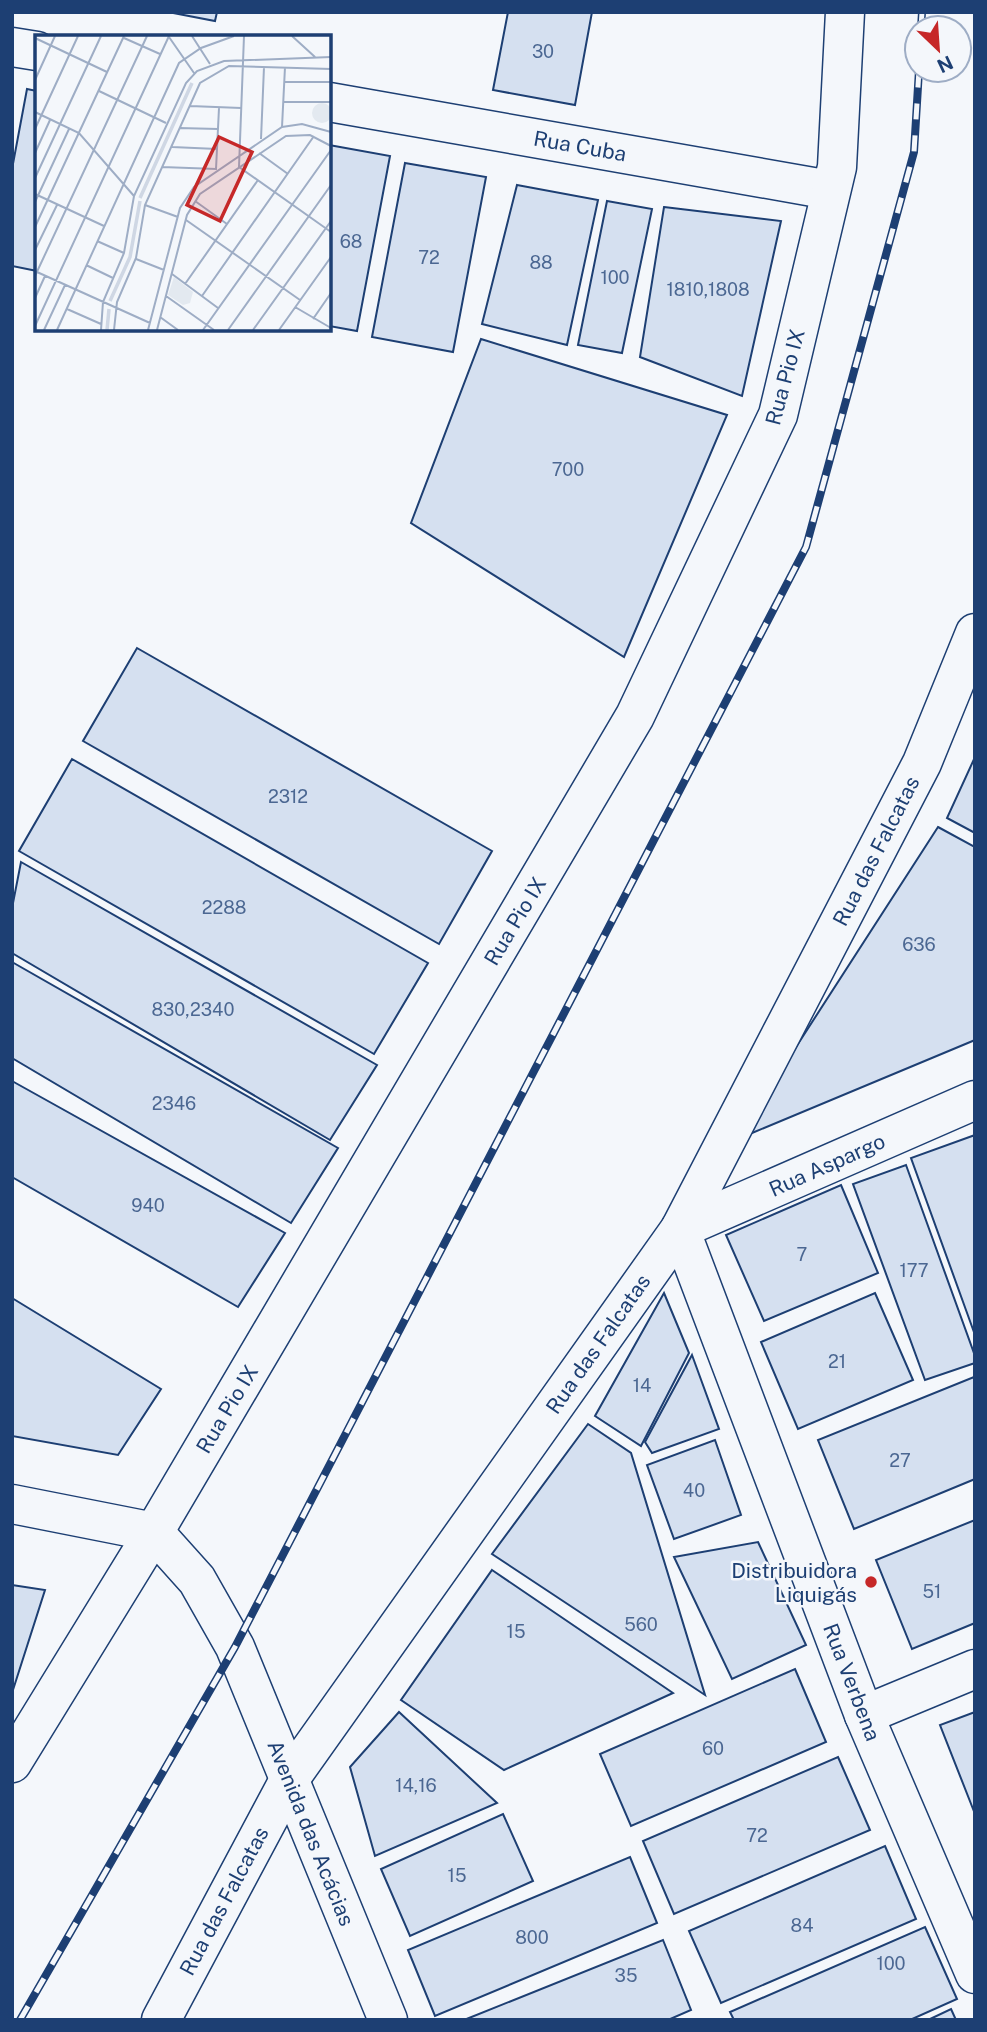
<svg xmlns="http://www.w3.org/2000/svg" width="987" height="2032" viewBox="0 0 987 2032" font-family="'Public Sans',sans-serif">
  <style>
    .building { fill: #d5e0f0; stroke: #1d3f73; stroke-width: 2 }
    .lines { fill: none; stroke-linecap: round; stroke-linejoin: round }
    .minor-casing { stroke: #1d3f73; stroke-width: 41 }
    .major-casing { stroke: #1d3f73; stroke-width: 41 }
    .minor { stroke: #f4f7fb; stroke-width: 38 }
    .major { stroke: #f4f7fb; stroke-width: 38 }
    .rail-casing { stroke: #1d3f73; stroke-width: 8 }
    .rail { stroke: #f4f7fb; stroke-width: 5; stroke-dasharray: 16; stroke-linecap: butt }
    .poi-dot { fill: #c62828; stroke: #f4f7fb; stroke-width: 2.5 }
    .labels { text-anchor: middle; dominant-baseline: central; stroke-width: 5; stroke-linejoin: round; paint-order: stroke }
    .number-label { font-size: 18px; fill: #4b6792 }
    .street-label { font-size: 21px; fill: #1d3f73; stroke: #f4f7fb }
    .poi-label { font-size: 21px; fill: #1d3f73; stroke: #f4f7fb; text-anchor: end }
    .inset-river { fill: none; stroke: #cfd7e4; stroke-width: 3.5 }
    .inset-road { fill: none; stroke: #9eadc5; stroke-width: 2 }
    .view { fill: #c62828; fill-opacity: 0.15; stroke: #c62828; stroke-width: 3.5 }
    .inset-edge { fill: none; stroke: #1d3f73; stroke-width: 3.5 }
  </style>
  <rect width="100%" height="100%" fill="#f4f7fb"/>
  <g class="building">
    <path d="M168 12H217L215 21Z"/>
    <path d="M508 12H592L575 105 493 90Z"/>
    <path d="M27 89 37 91V271L12 266V169Z"/>
    <path d="M329 145 390 156 357 331 329 326Z"/>
    <path d="M405 163 486 177 453 352 372 337Z"/>
    <path d="M517 185 598 200 567 345 482 324Z"/>
    <path d="M607 201 652 209 622 353 578 345Z"/>
    <path d="M664 207 781 221 742 396 640 357Z"/>
    <path d="M481 339 727 415 624 657 411 523Z"/>
    <path d="M137 648 492 851 439 944 83 741Z"/>
    <path d="M975 757V833L947 818Z"/>
    <path d="M72 759 428 963 374 1054 19 851Z"/>
    <path d="M938 827 975 847V1040L752 1133 745 1126Z"/>
    <path d="M21 862 377 1065 330 1140 12 953V908Z"/>
    <path d="M12 962 338 1148 291 1223 12 1058Z"/>
    <path d="M12 1081 285 1233 238 1307 12 1177Z"/>
    <path d="M975 1135V1335L911 1158Z"/>
    <path d="M906 1165 975 1356V1363L925 1380 853 1184Z"/>
    <path d="M841 1185 878 1273 764 1321 726 1235Z"/>
    <path d="M664 1293 689 1353 641 1446 595 1416Z"/>
    <path d="M875 1293 913 1380 798 1429 761 1342Z"/>
    <path d="M12 1298 161 1389 118 1455 12 1436Z"/>
    <path d="M692 1355 719 1429 652 1453 645 1442Z"/>
    <path d="M974 1377 975 1479 854 1529 818 1440Z"/>
    <path d="M588 1424 631 1453 705 1695 492 1554Z"/>
    <path d="M715 1440 741 1515 674 1539 647 1465Z"/>
    <path d="M975 1520V1623L912 1649 876 1560Z"/>
    <path d="M758 1542 806 1645 732 1679 674 1557Z"/>
    <path d="M492 1570 673 1693 504 1770 401 1700Z"/>
    <path d="M12 1585 45 1590 12 1693Z"/>
    <path d="M795 1669 826 1742 631 1826 600 1754Z"/>
    <path d="M399 1712 497 1803 375 1856 350 1767Z"/>
    <path d="M975 1712V1814L940 1725Z"/>
    <path d="M838 1757 870 1830 674 1914 643 1841Z"/>
    <path d="M503 1814 533 1881 410 1936 381 1869Z"/>
    <path d="M885 1846 916 1919 721 2003 689 1931Z"/>
    <path d="M630 1857 657 1923 435 2016 408 1950Z"/>
    <path d="M925 1927 957 1999 910 2020H734L730 2012Z"/>
    <path d="M663 1940 691 2010 668 2020H464Z"/>
    <path d="M951 2009 956 2020H928Z"/>
  </g>
  <g class="lines">
    <g class="minor-casing">
      <g id="minor">
        <path d="M12 47 37 51"/>
        <path d="M329 102 830 190"/>
        <path d="M975 1100 680 1229 864 1715 975 1974"/>
        <path d="M864 1715 975 1669"/>
        <path d="M12 1763 154 1532 635 716 778 415 837 167 845 12"/>
        <path d="M161 2020 289 1780 680 1229 922 763 975 633"/>
      </g>
    </g>
    <g class="major-casing">
      <path id="major" d="M12 1504 154 1532 197 1580 235 1647 388 2020"/>
    </g>
    <use href="#minor" class="minor"/>
    <use href="#major" class="major"/>
    <g class="rail-casing">
      <g id="rail">
        <path d="M921 28 922 12"/>
        <path d="M20 2020 235 1647 806 547 914 152 919 70"/>
      </g>
    </g>
    <use href="#rail" class="rail"/>
  </g>
  <circle class="poi-dot" cx="871" cy="1582" r="7"/>
  <g class="labels">
    <g class="number-label">
      <text x="543" y="51">30</text>
      <text x="351" y="241">68</text>
      <text x="429" y="257">72</text>
      <text x="541" y="262">88</text>
      <text x="615" y="277">100</text>
      <text x="708" y="289">1810,1808</text>
      <text x="568" y="469">700</text>
      <text x="288" y="796">2312</text>
      <text x="224" y="907">2288</text>
      <text x="919" y="944">636</text>
      <text x="193" y="1009">830,2340</text>
      <text x="174" y="1103">2346</text>
      <text x="148" y="1205">940</text>
      <text x="802" y="1254">7</text>
      <text x="914" y="1270">177</text>
      <text x="837" y="1361">21</text>
      <text x="642" y="1385">14</text>
      <text x="900" y="1460">27</text>
      <text x="694" y="1490">40</text>
      <text x="932" y="1591">51</text>
      <text x="641" y="1624">560</text>
      <text x="516" y="1631">15</text>
      <text x="713" y="1748">60</text>
      <text x="416" y="1785">14,16</text>
      <text x="757" y="1835">72</text>
      <text x="457" y="1875">15</text>
      <text x="802" y="1925">84</text>
      <text x="532" y="1937">800</text>
      <text x="891" y="1963">100</text>
      <text x="626" y="1975">35</text>
    </g>
    <g class="street-label">
      <text transform="translate(580 146) rotate(10)">Rua Cuba</text>
      <text transform="translate(785 377) rotate(-75)">Rua Pio IX</text>
      <text transform="translate(876 851) rotate(-63)">Rua das Falcatas</text>
      <text transform="translate(515 921) rotate(-59)">Rua Pio IX</text>
      <text transform="translate(827 1165) rotate(-24)">Rua Aspargo</text>
      <text transform="translate(598 1344) rotate(-55)">Rua das Falcatas</text>
      <text transform="translate(227 1409) rotate(-59)">Rua Pio IX</text>
      <text transform="translate(852 1682) rotate(69)">Rua Verbena</text>
      <text transform="translate(311 1833) rotate(68)">Avenida das Acácias</text>
      <text transform="translate(224 1901) rotate(-62)">Rua das Falcatas</text>
    </g>
    <g class="poi-label">
      <text x="857" y="1570">Distribuidora<tspan x="857" dy="24">Liquigás</tspan></text>
    </g>
  </g>
  <g transform="translate(35 35)">
    <rect width="296" height="296" fill="#f4f7fb"/>
    <path d="M277 78a10 10 0 1 1 20 0a10 10 0 1 1-20 0ZM139 242 158 257 155 268 148 270 133 260Z" fill="#e3e9f0"/>
    <path class="inset-river" d="M105 163 157 48M75 266 95 222 105 166M72 295 74 274"/>
    <path class="inset-road" d="M157 1 175 29M209 1 204 132 296 197M257 1 280 22M134 2 159 38M0 3 72 37M89 3 125 19M0 45 20 1M249 47H296M64 56 131 88M249 67H296M155 71 206 73M0 77 44 98 99 161M247 92 250 32M144 93 183 94M0 94 43 1M226 104 229 32M137 112 182 114M0 118 15 85M224 118 253 139M127 132 181 134 184 73M0 143 66 1M0 159 69 191M160 166 192 189M0 167 34 94M110 170 143 182M151 185 265 265M0 192 89 1M62 206 89 218M0 215 22 170M101 224 129 235M51 230 78 243M2 237 115 288M137 239 183 273M0 241 112 1M150 249 223 145M131 261 179 295M167 261 279 101M0 263 10 241M260 272 296 293M32 274 66 289M125 282 143 295M278 284 296 258M0 291 134 1M9 295 30 250M22 295 144 28 166 13 199 1M66 295 68 267 89 218 99 161 151 48 162 36 189 26 296 22M79 295 82 267 101 223 110 170 165 48 194 31 296 34M113 295 145 173 159 152 247 92 267 89 296 97M122 295 152 180 165 159 251 101 275 100 296 111M168 295 296 115M193 295 296 150M218 295 296 186M244 295 296 222"/>
    <path class="view" d="M184 102 217 117 185 186 152 170Z"/>
    <rect width="296" height="296" class="inset-edge"/>
  </g>
  <rect width="987" height="2032" fill="none" stroke="#1d3f73" stroke-width="28"/>
  <g transform="translate(938 49) rotate(155)"><circle r="33" fill="#f4f7fb" stroke="#9eadc5" stroke-width="2"/>
  <path d="M0-5L12 26L0 18L-12 26Z" fill="#c62828"/>
  <text y="-10" font-size="19" font-weight="bold" text-anchor="middle" fill="#1d3f73">N</text>
  </g>
</svg>
